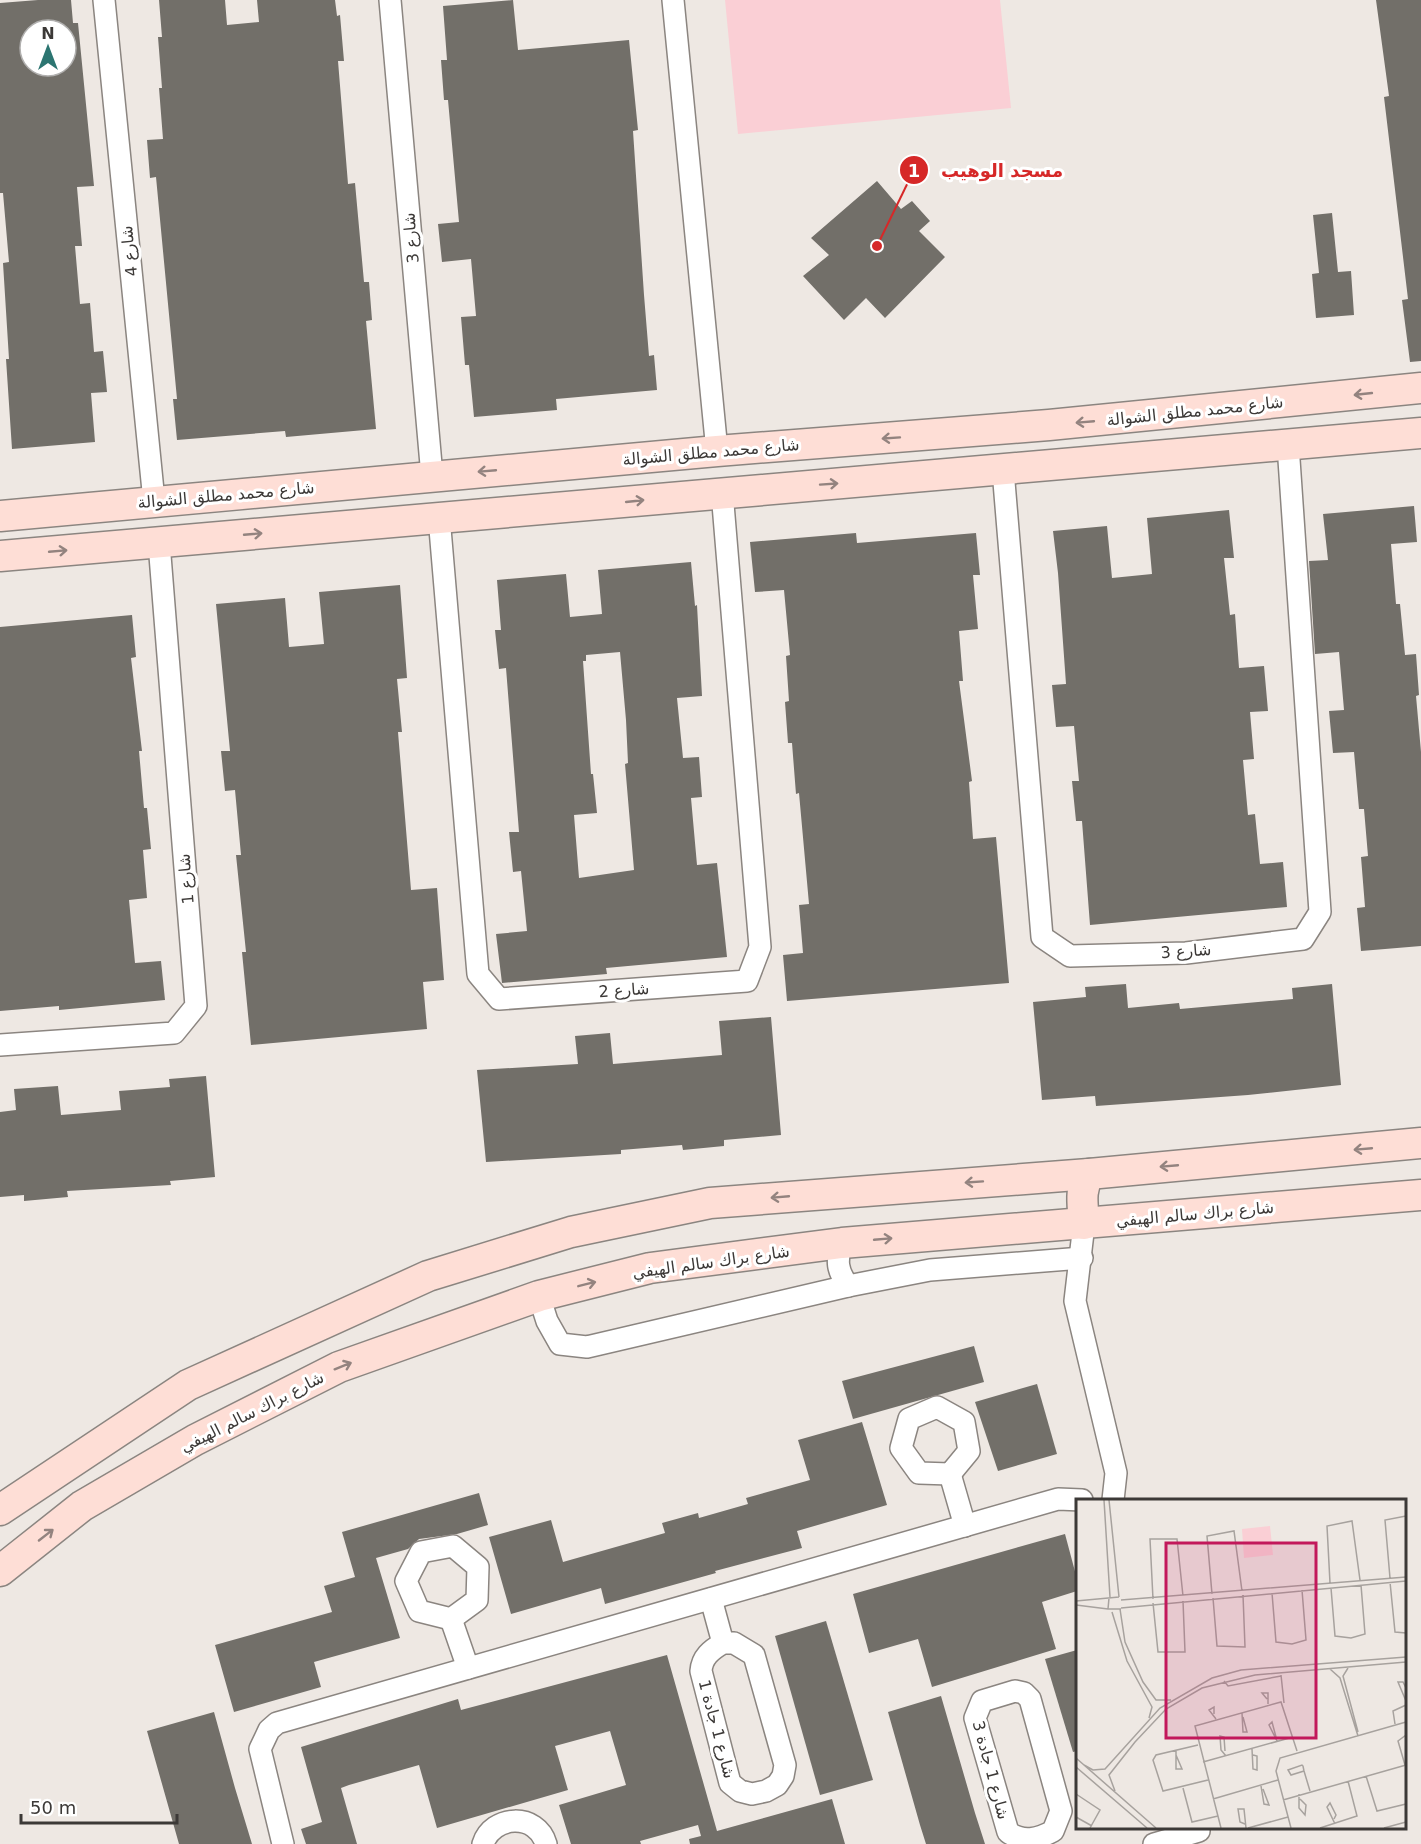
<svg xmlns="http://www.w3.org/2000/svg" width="1421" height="1844" viewBox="0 0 1421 1844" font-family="'DejaVu Sans',Cairo,sans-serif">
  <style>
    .green { fill: #facfd5 }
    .building { fill: #726f69; fill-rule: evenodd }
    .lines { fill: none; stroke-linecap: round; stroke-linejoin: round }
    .street-casing { stroke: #8b8580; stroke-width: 24 }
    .secondary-casing { stroke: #8b8580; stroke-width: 33 }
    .street { stroke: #fff; stroke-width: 21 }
    .secondary { stroke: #feded6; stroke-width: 30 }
    .oneway { stroke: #93837f }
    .labels { text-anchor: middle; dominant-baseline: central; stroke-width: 6; stroke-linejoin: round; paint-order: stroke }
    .street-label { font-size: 16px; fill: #3c3937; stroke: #fff }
    .inset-road { fill: none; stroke: #a7a29e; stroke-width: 1.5 }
    .view { fill: #c2185b; fill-opacity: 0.15; stroke: #c2185b; stroke-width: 3 }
    .inset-edge { fill: none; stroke: #3c3937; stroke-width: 3 }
    .leader { fill: none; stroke: #d62828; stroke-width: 2 }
    .callout-dot { fill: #d62828; stroke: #fff; stroke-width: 2 }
    .mark-label { font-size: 18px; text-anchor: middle; font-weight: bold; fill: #fff }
    .callout-label { font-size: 18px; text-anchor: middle; font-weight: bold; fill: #d62828; stroke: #fff; stroke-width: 6; stroke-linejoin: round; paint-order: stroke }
  </style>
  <rect width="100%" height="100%" fill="#eee8e3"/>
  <path class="green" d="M725 0H1000L1011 108 738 134Z"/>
  <g class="building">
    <path d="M38 0H71L73 23H78L94 186 77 187 82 246H75L80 304 90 303 94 352 103 351 107 392 91 393 95 442 12 449 6 359H9L3 263 9 262 3 193H0V3ZM30 30H66V66H30Z"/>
    <path d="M159 0H225L227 25 259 22 257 0H335L337 16 340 15 344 61H338L348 184 355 183 364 282H369L372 320 366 321 376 429 286 437 285 431 177 440 173 399H177L156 177 150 178 147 140 163 139 159 88H162L158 37H162Z"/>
    <path d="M513 0 518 50 629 40 638 130 633 131 644 295 649 356 654 355 657 390 556 399 557 410 474 417 469 365H465L461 317 476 316 471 259 442 262 438 224 459 222 448 100H444L441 60H447L443 6Z"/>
    <path d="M1376 0H1421V361L1410 362 1402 300 1408 299 1384 97 1389 96Z"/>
    <path d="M877 181 901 209 912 201 930 221 919 231 945 257 885 318 866 298 844 320 803 276 829 255 811 238Z"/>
    <path d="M1332 213 1338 272 1351 271 1354 315 1316 318 1312 274 1319 273 1313 215Z"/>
    <path d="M1414 506 1417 542 1391 544 1396 604H1400L1405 655 1416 654 1419 695 1416 696 1421 752V946L1361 951 1357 908 1365 907 1361 857 1368 856 1364 809H1359L1354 752 1333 753 1329 711 1344 710 1339 652 1315 654 1309 561 1328 560 1323 514Z"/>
    <path d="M1229 510 1234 558H1224L1230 615 1235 614 1239 668 1264 666 1268 711 1250 712 1254 759 1243 760 1248 815 1255 814 1260 864 1283 862 1287 907 1090 925 1082 821H1076L1072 781H1079L1074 726 1056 727 1052 685 1066 684 1058 573 1053 531 1107 526 1112 578 1152 574 1147 518Z"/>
    <path d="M856 533 857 543 976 533 980 575H973L978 629 959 631 963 681H959L972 781 969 782 973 839 996 837 1009 983 787 1001 783 955 803 953 799 905 809 904 799 793 796 794 792 743H788L785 702 789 701 786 656 790 655 784 590 755 592 750 542Z"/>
    <path d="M691 562 695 606 697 605 702 696 677 698 683 758 699 757 702 797 691 798 697 865 717 863 727 957 606 968 607 974 502 983 496 934 527 931 521 871 513 872 509 832H519L506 668 499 669 495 630H501L497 580 566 574 570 617 602 614 598 570ZM620 652 626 720 628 763 625 764 634 870 579 878 574 815 597 813 593 774H591L583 661H586V655Z"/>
    <path d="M400 585 407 678 397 679 402 732H398L411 890 437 888 444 980 423 982 427 1029 251 1045 242 952H246L236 855H241L235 790 225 791 221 751H230L216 604 285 598 289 647 324 644 319 592Z"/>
    <path d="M132 615 136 657 131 658 142 751H139L144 808H147L151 849 143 850 147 898 129 900 135 963 161 961 165 1000 59 1010V1006L0 1011V627Z"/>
    <path d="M1126 984 1128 1008 1179 1003 1180 1009 1293 999 1292 988 1332 984 1341 1085 1248 1095 1096 1106 1095 1096 1042 1100 1033 1002 1086 997 1085 987Z"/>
    <path d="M771 1017 781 1135 724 1140V1146L683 1150 682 1145 621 1150V1154L486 1162 477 1070 578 1064 575 1036 610 1033 613 1064 722 1055 719 1021Z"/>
    <path d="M206 1076 215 1177 170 1181 171 1185 67 1191 68 1197 24 1201V1195L0 1197V1112L16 1110 14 1089 58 1086 61 1115 121 1110 119 1091 170 1087 169 1079Z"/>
    <path d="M974 1346 984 1382 853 1419 842 1381Z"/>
    <path d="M1037 1384 1057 1454 998 1471 975 1402Z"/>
    <path d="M862 1422 887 1505 797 1531 802 1548 715 1571 716 1573 605 1604 601 1588 511 1614 489 1537 551 1520 563 1562 665 1533 662 1523 698 1513 699 1518 748 1504 746 1498 810 1480 798 1440Z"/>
    <path d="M479 1493 488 1525 457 1534 419 1539 408 1549 376 1558 400 1638 314 1662 321 1687 234 1712 215 1645 332 1612 324 1586 355 1577 342 1532Z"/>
    <path d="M1065 1534 1077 1579V1591L1042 1602 1056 1649 932 1687 918 1639 869 1653 853 1594Z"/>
    <path d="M826 1621 873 1780 820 1795 775 1636Z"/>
    <path d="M1077 1650V1751L1073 1752 1045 1659Z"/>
    <path d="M667 1655 717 1831 832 1799 845 1844H690L689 1839 701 1836 698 1825 640 1841 641 1844H571L559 1805 626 1785 610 1731 555 1746 568 1790 437 1828 419 1765 349 1785 341 1788 357 1844H306L301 1829 322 1822 301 1747 458 1699 461 1710Z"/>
    <path d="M941 1696 975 1813 985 1844H926L920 1825 888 1712Z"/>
    <path d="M214 1712 235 1788 252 1844H179L147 1731Z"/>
  </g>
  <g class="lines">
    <g class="street-casing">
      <g id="street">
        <path d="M104 0 154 501"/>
        <path d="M390 0 432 476"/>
        <path d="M673 0 717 451"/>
        <path d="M1003 470 1042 937 1070 956 1186 953 1303 939 1320 912 1288 445"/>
        <path d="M439 517 478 974 499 999 747 981 760 947 722 492"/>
        <path d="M0 1045 174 1033 196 1006 159 543"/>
        <path d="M1084 1224 1075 1301 1116 1473 1113 1500"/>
        <path d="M842 1243C836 1261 837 1270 848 1286"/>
        <path d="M539 1296 547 1321 560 1344 587 1347 848 1286 930 1270 1082 1258"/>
        <path d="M937 1407 964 1422 969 1451 950 1474 919 1473 901 1448 909 1419Z"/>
        <path d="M950 1474 965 1526"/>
        <path d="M453 1546 478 1567 477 1600 451 1619 419 1611 406 1581 421 1552Z"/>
        <path d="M711 1599 723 1643C711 1650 702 1657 701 1671L730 1783 740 1791 752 1794 766 1791 777 1785 783 1776 785 1765 754 1655 734 1643H723"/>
        <path d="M451 1619 468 1668"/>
        <path d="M1015 1691 1024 1693 1030 1699 1061 1811 1053 1831C1038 1839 1023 1843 1008 1832L975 1718 982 1701Z"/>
        <path d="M283 1844 260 1749 269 1730 277 1723 1058 1499 1082 1500"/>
        <path d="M483 1844C492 1815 537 1812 546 1844"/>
        <path d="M1154 1844 1199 1831"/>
      </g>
    </g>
    <g class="secondary-casing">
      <g id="secondary">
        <path d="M0 516 717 451 1049 425 1421 388"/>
        <path d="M0 556 1421 433"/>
        <path d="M1084 1224C1083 1204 1079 1192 1089 1174"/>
        <path d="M0 1510 188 1385 428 1276 571 1232 710 1203 1089 1174 1421 1143"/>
        <path d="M0 1571 82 1506 195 1440 339 1367 539 1296 650 1268 842 1243 1421 1195"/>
      </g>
    </g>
    <use href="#street" class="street"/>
    <use href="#secondary" class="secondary"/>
  </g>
  <defs><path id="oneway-shaft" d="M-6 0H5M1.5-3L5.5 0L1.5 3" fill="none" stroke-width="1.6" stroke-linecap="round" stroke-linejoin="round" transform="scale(1.5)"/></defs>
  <g class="oneway">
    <use href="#oneway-shaft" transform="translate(1363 394) rotate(174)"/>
    <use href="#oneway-shaft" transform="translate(1085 422) rotate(175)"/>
    <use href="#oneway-shaft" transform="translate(891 438) rotate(176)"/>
    <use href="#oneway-shaft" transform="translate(487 471) rotate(175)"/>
    <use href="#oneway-shaft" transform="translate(829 484) rotate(-4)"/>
    <use href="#oneway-shaft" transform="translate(635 501) rotate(-6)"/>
    <use href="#oneway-shaft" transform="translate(253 534) rotate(-5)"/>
    <use href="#oneway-shaft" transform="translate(58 551) rotate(-5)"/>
    <use href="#oneway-shaft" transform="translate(1363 1149) rotate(175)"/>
    <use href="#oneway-shaft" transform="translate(1169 1166) rotate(175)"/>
    <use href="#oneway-shaft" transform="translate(974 1182) rotate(176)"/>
    <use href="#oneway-shaft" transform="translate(780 1197) rotate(175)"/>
    <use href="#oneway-shaft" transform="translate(883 1239) rotate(-5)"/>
    <use href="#oneway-shaft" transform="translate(587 1284) rotate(-14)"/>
    <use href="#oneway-shaft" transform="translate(343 1366) rotate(-22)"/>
    <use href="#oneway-shaft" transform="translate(46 1535) rotate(-38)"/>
  </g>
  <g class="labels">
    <g class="street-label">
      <text transform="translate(411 238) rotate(-95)">شارع 3</text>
      <text transform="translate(129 251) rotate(-96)">شارع 4</text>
      <text transform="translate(1195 411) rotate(-6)">شارع محمد مطلق الشوالة</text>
      <text transform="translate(711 452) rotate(-5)">شارع محمد مطلق الشوالة</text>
      <text transform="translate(226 495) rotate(-5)">شارع محمد مطلق الشوالة</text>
      <text transform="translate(186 879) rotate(-95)">شارع 1</text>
      <text transform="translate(1186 951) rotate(-4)">شارع 3</text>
      <text transform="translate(624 990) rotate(-4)">شارع 2</text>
      <text transform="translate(1195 1214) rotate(-5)">شارع براك سالم الهيفي</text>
      <text transform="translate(711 1262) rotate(-8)">شارع براك سالم الهيفي</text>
      <text transform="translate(252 1412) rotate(-27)">شارع براك سالم الهيفي</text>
      <text transform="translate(717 1729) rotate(75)">شارع 1 جادة 1</text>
      <text transform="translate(991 1770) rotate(75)">شارع 1 جادة 3</text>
    </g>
  </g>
  <g transform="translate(1076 1499)">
    <rect width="330" height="330" fill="#eee8e3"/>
    <path d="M194 27 197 56 168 59 166 30Z" fill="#facfd5"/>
    <path class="inset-road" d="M28 1 34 98M33 1 43 98M314 79 309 21 330 17M314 83 319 133 330 134M254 84 251 27 276 22 284 81M255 89 259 137 275 139 289 135 285 86M196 94 200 143 216 145 230 141 226 91M136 95 131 37 158 32 166 92M33 99 32 110H45M137 99 141 147 169 148 167 96M77 100 74 40H101L107 97M45 101 330 78M0 102 43 98M77 104 82 153H109L107 102M0 106 32 110M45 109 330 82M44 110 49 143 67 183 80 201H95M36 113 51 162 76 208 73 219M272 169 267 177 282 233M254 170 264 179 282 237M205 176 208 204M148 182 152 187 205 177M330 189 327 183H322L330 202M191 200 186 194H192V205M166 214 167 233H171L167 218M138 215V208L133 211 140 220M319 225 317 212 330 206M200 238 196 223 193 226 201 242M122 246 80 256 77 261 87 292 132 281M176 250 177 270 181 271V257L177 256M100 251V270H106L100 256M149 252 148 238 144 237 145 251 150 257M0 259 80 329M127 263 217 238M8 266 17 271 29 270 84 209 136 179 165 171 330 158M329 266 322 242 330 236M0 268 71 329M228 272 215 276 212 271 226 266 227 267 228 272 234 292M290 277 301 312 330 305M185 287 188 305 193 306 187 290M107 289 116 323 142 317M39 292 33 276 59 243 90 210 126 189 179 176 330 163M0 295 24 311 14 329M223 295V309L229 316 230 306 224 300M137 300 202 281M207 301 330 266M0 318 16 327M258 320 260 316 254 304 251 308 259 325M169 325 164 323 162 310H168L170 329M145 329 119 227 205 203 221 252M172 329 212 318M215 329 200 272 204 259 330 223M244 329 281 317 272 282M308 329 330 323"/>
    <path class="view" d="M90 44H240V239H90Z"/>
    <rect width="330" height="330" class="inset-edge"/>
  </g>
  <path class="leader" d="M877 246L914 170"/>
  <g class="callout-dot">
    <circle cx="877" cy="246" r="6"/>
    <circle cx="914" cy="170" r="15"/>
  </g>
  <g class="mark-label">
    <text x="914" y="177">1</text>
  </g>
  <g class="callout-label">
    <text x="1002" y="177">مسجد الوهيب</text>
  </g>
  <g transform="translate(48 48)"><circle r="28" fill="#ffffff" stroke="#b1b0af" stroke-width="1.5"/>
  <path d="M0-4.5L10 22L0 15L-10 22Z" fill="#2c7571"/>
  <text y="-9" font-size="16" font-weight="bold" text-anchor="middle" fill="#3c3937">N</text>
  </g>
  <path d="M21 1814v9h156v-9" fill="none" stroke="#3c3937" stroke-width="3"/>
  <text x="30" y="1814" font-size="18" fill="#3c3937" stroke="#ffffff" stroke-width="4.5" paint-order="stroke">50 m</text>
</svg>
